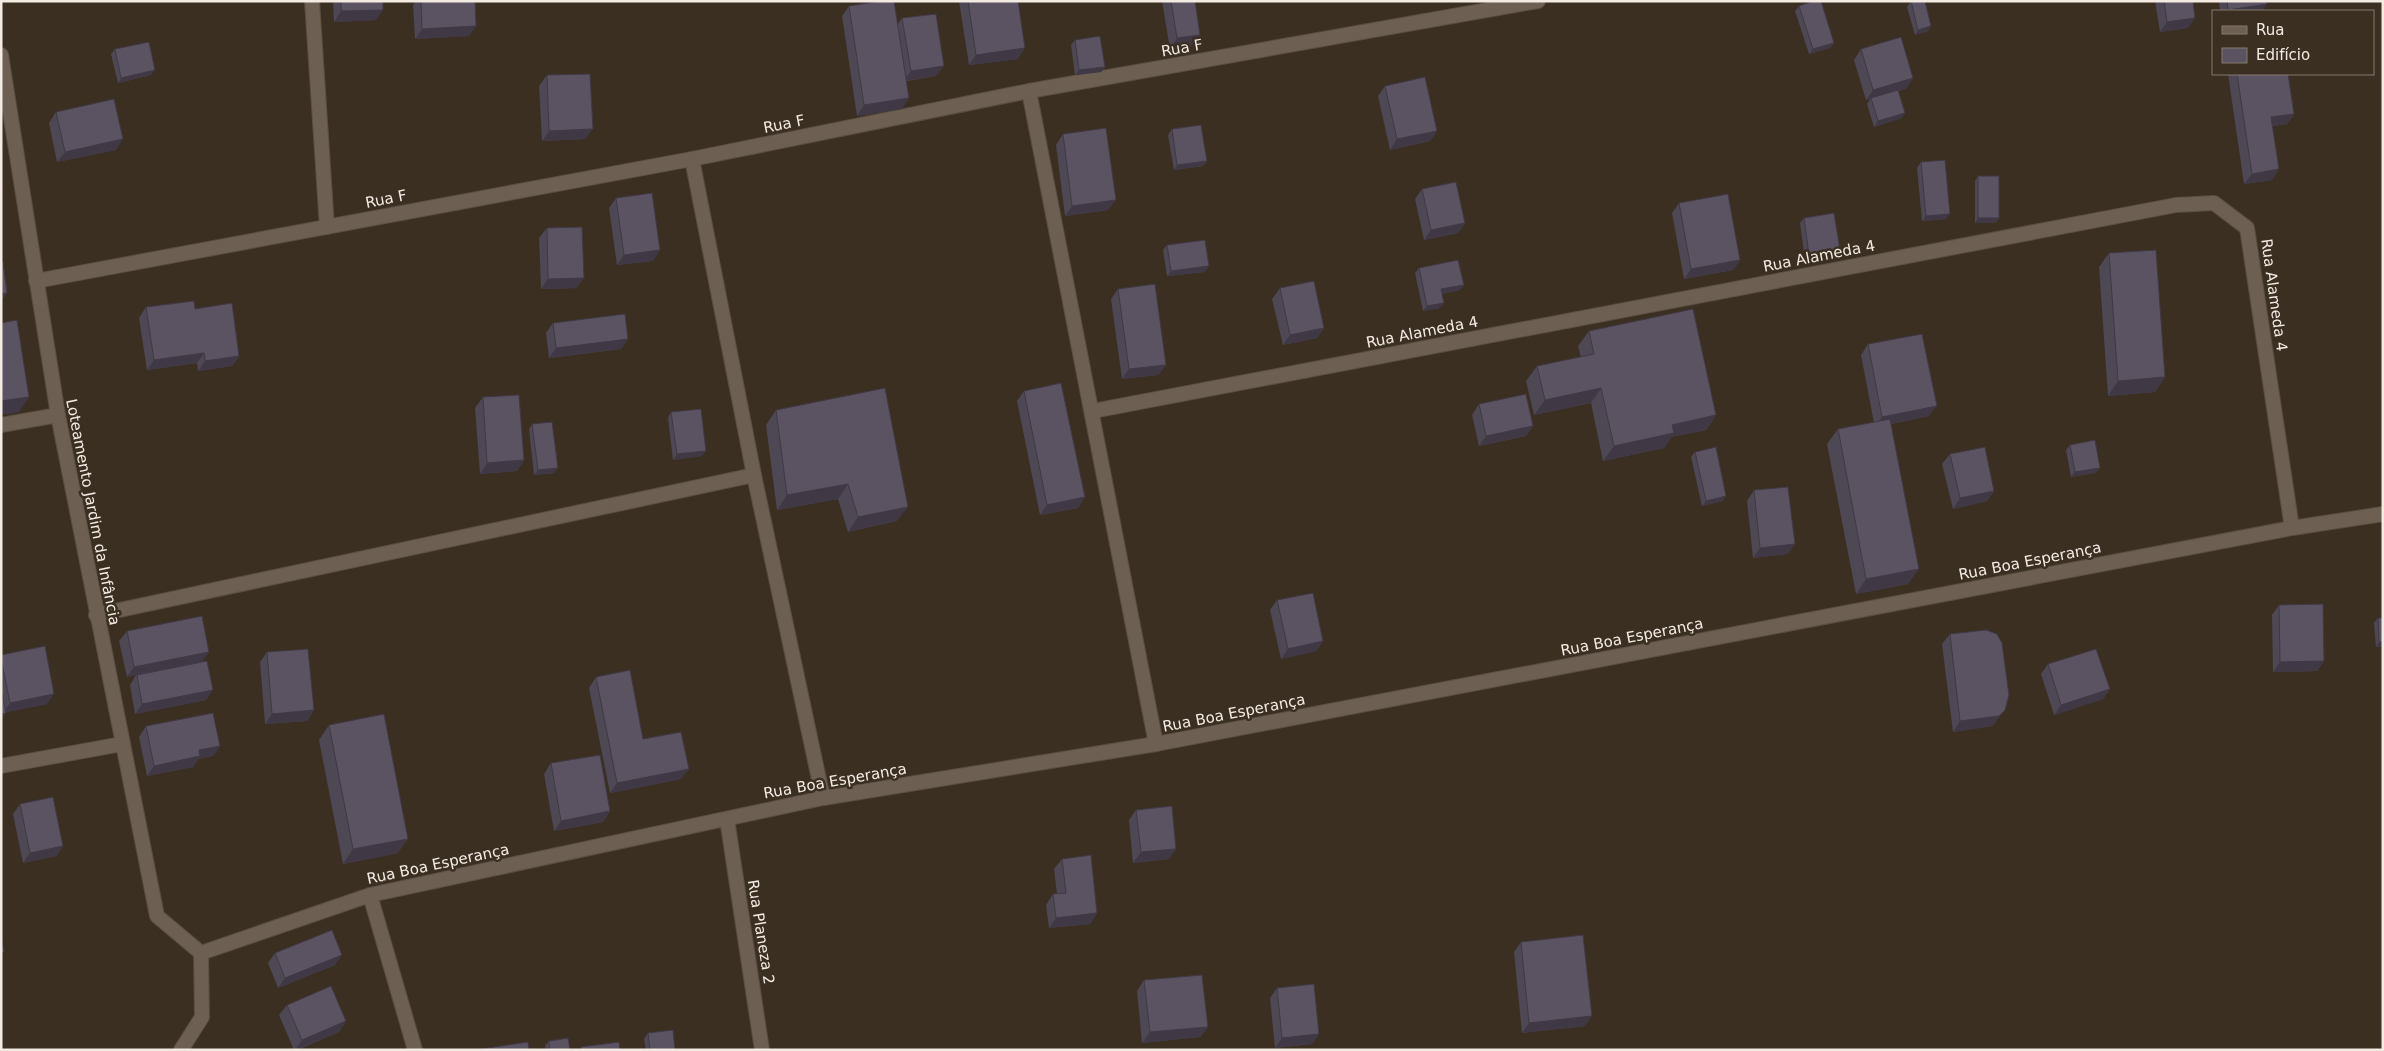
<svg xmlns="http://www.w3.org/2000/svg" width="2384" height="1051" viewBox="0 0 2384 1051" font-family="'DejaVu Sans',sans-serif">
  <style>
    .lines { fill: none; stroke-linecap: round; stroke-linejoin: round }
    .minor-casing { stroke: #594e42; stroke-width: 16 }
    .minor { stroke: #6d5f51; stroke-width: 14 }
    .wall { fill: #4e4754 }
    .shaded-wall { fill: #403945 }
    .building { fill: #5b5262; stroke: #403945 }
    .labels { text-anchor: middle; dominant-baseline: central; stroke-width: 5; stroke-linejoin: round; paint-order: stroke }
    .street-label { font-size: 15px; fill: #f4ebe3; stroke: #3b2f22 }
  </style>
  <rect width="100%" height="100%" fill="#3b2f22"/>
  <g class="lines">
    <g class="minor-casing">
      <g id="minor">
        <path d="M312 1 327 227"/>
        <path d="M1 55 58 415 157 916 201 953"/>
        <path d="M1029 91 1156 744"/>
        <path d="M692 159 754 475 823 798"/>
        <path d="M36 281 692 159 1029 91 1538 1"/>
        <path d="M1093 411 2176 205 2214 203 2247 228 2292 528"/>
        <path d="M1 425 58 415"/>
        <path d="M96 615 754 475"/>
        <path d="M1 766 122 744"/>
        <path d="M727 819 762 1050"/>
        <path d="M370 895 415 1050"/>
        <path d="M181 1050 202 1017 201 953 370 895 823 798 1156 744 2292 528 2383 514"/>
      </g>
    </g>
    <use href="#minor" class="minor"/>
  </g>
  <g class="wall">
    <path d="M333 1H383L376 20 334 22Z"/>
    <path d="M416 1H421L469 36 415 39 413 5Z"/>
    <path d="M959 1H1018V59L969 65Z"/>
    <path d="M1162 1H1195L1200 35 1193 45 1170 49Z"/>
    <path d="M1911 1 1928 31 1915 35 1907 7Z"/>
    <path d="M2155 1H2193L2188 28 2160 32Z"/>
    <path d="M2219 1H2267L2262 11H2220Z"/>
    <path d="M849 6 898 24 902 18 936 76 907 81 902 109 857 116 842 16Z"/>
    <path d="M1799 6 1834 43 1830 48 1809 54 1795 11Z"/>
    <path d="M1075 40 1105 67 1101 72 1075 75 1071 45Z"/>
    <path d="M115 49 151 75 118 83 111 54Z"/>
    <path d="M1861 49 1913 78 1906 89 1899 91 1902 118 1874 127 1867 104 1870 99 1866 100 1854 60Z"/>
    <path d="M2228 74H2288L2294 114 2287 124 2272 126V180L2244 184Z"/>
    <path d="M547 75 585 139 542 141 539 86Z"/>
    <path d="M1385 86 1437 131 1430 141 1390 150 1378 96Z"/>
    <path d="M56 112 116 150 57 162 49 123Z"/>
    <path d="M1172 129 1207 161 1203 166 1174 170 1168 135Z"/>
    <path d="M1063 134 1108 210 1065 216 1056 145Z"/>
    <path d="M1921 162 1946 219 1922 221 1917 168Z"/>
    <path d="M1978 176 1999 218 1995 223H1975V181Z"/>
    <path d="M1422 189 1465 223 1458 233 1424 240 1415 199Z"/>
    <path d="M616 198 653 261 617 265 609 208Z"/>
    <path d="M1679 203 1740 260 1733 270 1684 279 1672 213Z"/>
    <path d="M1804 218 1840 250 1836 255 1805 260 1800 223Z"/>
    <path d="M547 228 584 278 576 288 541 289 539 238Z"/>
    <path d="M1167 245 1205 272 1167 276 1163 250Z"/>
    <path d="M2109 253 2165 377 2155 392 2108 396 2099 267Z"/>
    <path d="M1419 268 1460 290 1442 294 1440 308 1423 311 1415 273Z"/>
    <path d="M1280 288 1324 328 1317 338 1283 345 1272 299Z"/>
    <path d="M1118 289 1166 365 1158 375 1122 379 1111 299Z"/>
    <path d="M146 307 195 309 239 356 232 366 198 371 197 363 147 370 139 318Z"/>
    <path d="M553 323 628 339 621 349 549 358 546 333Z"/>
    <path d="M1589 331 1716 415 1706 430 1671 437 1664 448 1603 461 1591 403 1534 415 1526 381 1537 366 1581 357 1578 346Z"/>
    <path d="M1868 344 1929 416 1891 424 1908 584 1856 594 1827 444 1838 429 1874 423 1861 355Z"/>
    <path d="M1024 391 1078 508 1040 515 1017 401Z"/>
    <path d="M483 397 524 460 517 471 480 474 475 408Z"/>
    <path d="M1479 404 1533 426 1526 436 1479 446 1472 415Z"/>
    <path d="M776 410 897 521 848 532 838 499 777 510 766 425Z"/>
    <path d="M671 412 702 456 673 460 668 418Z"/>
    <path d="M532 424 554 473 534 475 529 429Z"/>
    <path d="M2070 445 2096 473 2071 477 2066 450Z"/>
    <path d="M1695 452 1723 501 1702 506 1691 457Z"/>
    <path d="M1950 454 1994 491 1987 501 1953 509 1942 464Z"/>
    <path d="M1754 490 1795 544 1787 554 1753 558 1747 501Z"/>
    <path d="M1277 600 1323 641 1316 651 1281 659 1270 610Z"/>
    <path d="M2279 605 2324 661 2317 671 2273 672 2272 615Z"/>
    <path d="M2378 618H2383V647H2376L2374 623Z"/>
    <path d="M127 631 203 661 206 700 135 714 130 685 136 675 127 677 119 641Z"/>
    <path d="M1950 634 1997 720 1992 726 1953 732 1942 644Z"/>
    <path d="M267 652 314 710 307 721 265 724 260 662Z"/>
    <path d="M1 655 47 704 6 712 1 720Z"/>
    <path d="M2048 664 2110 689 2103 699 2054 715 2041 674Z"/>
    <path d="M596 677 643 739 681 779 610 793 589 688Z"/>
    <path d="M329 725 398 853 343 864 319 740Z"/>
    <path d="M146 726 220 746 213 756 198 759 193 767 147 776 139 737Z"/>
    <path d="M551 763 610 811 603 822 554 831 544 774Z"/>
    <path d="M20 804 63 846 56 856 23 863 13 814Z"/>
    <path d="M1136 810 1169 859 1133 863 1129 820Z"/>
    <path d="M1062 859 1097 913 1090 924 1049 928 1046 905 1053 894H1057L1054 869Z"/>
    <path d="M1521 942 1585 1026 1522 1033 1514 952Z"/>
    <path d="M275 953 335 965 278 988 268 963Z"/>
    <path d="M1144 980 1208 1027 1200 1037 1142 1043 1137 991Z"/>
    <path d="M1277 988 1319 1034 1312 1044 1275 1048 1270 998Z"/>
    <path d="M287 1005 346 1021 339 1032 297 1050H294L279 1015Z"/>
    <path d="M648 1033 675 1050H646L644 1039Z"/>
    <path d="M549 1041 570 1050H546L545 1046Z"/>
  </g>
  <g class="shaded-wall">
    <path d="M2267 4 2262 11H2227L2228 10Z"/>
    <path d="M383 10 376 20 334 22 341 11Z"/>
    <path d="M2195 18 2188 28 2160 32 2167 22Z"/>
    <path d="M476 26 469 36 415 39 422 29Z"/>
    <path d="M1931 26 1928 31 1915 35 1918 30Z"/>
    <path d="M1200 35 1193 45 1170 49 1177 38Z"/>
    <path d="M1834 43 1830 48 1809 54 1813 49Z"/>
    <path d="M1025 48 1018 59 969 65 976 55Z"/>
    <path d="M944 66 936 76 903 81 911 71Z"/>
    <path d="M1105 67 1101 72 1075 75 1079 70Z"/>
    <path d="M155 70 151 75 118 83 121 78Z"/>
    <path d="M1913 78 1906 89 1866 100 1873 90Z"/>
    <path d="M909 98 902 109 857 116 864 105Z"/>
    <path d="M1905 113 1902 118 1874 127 1878 121Z"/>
    <path d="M2294 114 2287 124 2264 127 2271 117Z"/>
    <path d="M593 129 585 139 542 141 549 131Z"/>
    <path d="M1437 131 1430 141 1390 150 1397 139Z"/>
    <path d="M123 139 116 150 57 162 65 152Z"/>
    <path d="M1207 161 1203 166 1174 170 1177 165Z"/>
    <path d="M2279 169 2272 180 2244 184 2252 174Z"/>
    <path d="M1116 200 1108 210 1065 216 1072 206Z"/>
    <path d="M1950 214 1946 219 1922 221 1926 216Z"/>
    <path d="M1978 218H1999L1995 223H1975Z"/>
    <path d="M1465 223 1458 233 1424 240 1431 230Z"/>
    <path d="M660 250 653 261 617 265 624 255Z"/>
    <path d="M1840 250 1836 255 1805 260 1809 255Z"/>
    <path d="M1740 260 1733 270 1684 279 1691 269Z"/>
    <path d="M1209 266 1205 272 1167 276 1171 271Z"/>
    <path d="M584 278 576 288 541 289 548 279Z"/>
    <path d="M1464 285 1460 290 1437 295 1441 289Z"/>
    <path d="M7 293 1 301V294Z"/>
    <path d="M1444 303 1440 308 1423 311 1427 306Z"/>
    <path d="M1324 328 1317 338 1283 345 1290 335Z"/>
    <path d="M628 339 621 349 549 358 556 348Z"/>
    <path d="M204 353 197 363 147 370 154 360Z"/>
    <path d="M239 356 232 366 198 371 205 361Z"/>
    <path d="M1166 365 1158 375 1122 379 1129 369Z"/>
    <path d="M2165 377 2155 392 2108 396 2118 381Z"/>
    <path d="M1601 388 1591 403 1534 415 1545 400Z"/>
    <path d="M29 397 19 412 1 415V401Z"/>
    <path d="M1937 406 1929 416 1875 427 1882 417Z"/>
    <path d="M1716 415 1706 430 1671 437 1664 448 1603 461 1614 446 1672 425Z"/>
    <path d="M1533 426 1526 436 1479 446 1486 436Z"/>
    <path d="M706 451 702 456 673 460 677 454Z"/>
    <path d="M524 460 517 471 480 474 487 463Z"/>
    <path d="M558 468 554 473 534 475 538 470Z"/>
    <path d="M2100 468 2096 473 2071 477 2075 472Z"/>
    <path d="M848 484 838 499 777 510 787 495Z"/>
    <path d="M1994 491 1987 501 1953 509 1960 498Z"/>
    <path d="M1726 496 1723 501 1702 506 1706 501Z"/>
    <path d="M1085 497 1078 508 1040 515 1047 505Z"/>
    <path d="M908 507 897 521 848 532 858 517Z"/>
    <path d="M1795 544 1787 554 1753 558 1760 548Z"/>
    <path d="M1919 569 1908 584 1856 594 1866 579Z"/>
    <path d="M1323 641 1316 651 1281 659 1288 649Z"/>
    <path d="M2379 642H2383V647H2376Z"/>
    <path d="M209 652 202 662 127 677 134 667Z"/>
    <path d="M2324 661 2317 671 2273 672 2280 662Z"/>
    <path d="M2110 689 2103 699 2054 715 2061 705Z"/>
    <path d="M213 690 206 700 135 714 142 704Z"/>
    <path d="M54 694 47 704 3 713 10 703Z"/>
    <path d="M314 710 307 721 265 724 272 714Z"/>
    <path d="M2005 710 1992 726 1953 732 1960 721Z"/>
    <path d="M6 713 1 720V714Z"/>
    <path d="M220 746 213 756 198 759 193 767 147 776 154 766 199 750Z"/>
    <path d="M689 769 681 779 610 793 617 783Z"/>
    <path d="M610 811 603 822 554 831 561 821Z"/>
    <path d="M408 839 398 853 343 864 353 849Z"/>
    <path d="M63 846 56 856 23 863 30 853Z"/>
    <path d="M1176 849 1169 859 1133 863 1141 852Z"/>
    <path d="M1097 913 1090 924 1049 928 1056 918Z"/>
    <path d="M342 955 335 965 278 988 285 978Z"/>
    <path d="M1592 1016 1585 1026 1522 1033 1529 1023Z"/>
    <path d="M346 1021 339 1032 295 1050 302 1040Z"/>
    <path d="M1208 1027 1200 1037 1142 1043 1150 1032Z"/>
    <path d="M1319 1034 1312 1044 1275 1048 1282 1038Z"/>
  </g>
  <g class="building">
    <path d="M341 1H383V10L341 11Z"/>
    <path d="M421 1H475L476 26 422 29Z"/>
    <path d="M881 1H894L909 98 864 105 849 6Z"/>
    <path d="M968 1H1018L1025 48 976 55Z"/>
    <path d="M1171 1H1195L1200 35 1177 38Z"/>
    <path d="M1813 1H1821L1834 43 1813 49 1799 6Z"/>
    <path d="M1911 1H1925L1931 26 1918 30Z"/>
    <path d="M2164 1H2193L2195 18 2167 22Z"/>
    <path d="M2227 1H2267V4L2228 10Z"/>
    <path d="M936 14 944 66 911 71 902 18Z"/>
    <path d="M1100 36 1105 67 1079 70 1075 40Z"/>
    <path d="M1901 37 1913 78 1873 90 1861 49Z"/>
    <path d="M149 42 155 70 121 78 115 49Z"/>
    <path d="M590 74 593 129 549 131 547 75Z"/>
    <path d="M2237 74H2288L2294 114 2271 117 2279 169 2252 174Z"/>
    <path d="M1425 77 1437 131 1397 139 1385 86Z"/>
    <path d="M1898 90 1905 113 1878 121 1871 98Z"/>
    <path d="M114 99 123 139 65 152 56 112Z"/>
    <path d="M1201 125 1207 161 1177 165 1172 129Z"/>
    <path d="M1106 128 1116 200 1072 206 1063 134Z"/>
    <path d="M1945 160 1950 214 1926 216 1921 162Z"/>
    <rect x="1978" y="176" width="21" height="42"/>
    <path d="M1456 182 1465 223 1431 230 1422 189Z"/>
    <path d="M652 193 660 250 624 255 616 198Z"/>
    <path d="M1728 194 1740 260 1691 269 1679 203Z"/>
    <path d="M1834 213 1840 250 1809 255 1804 218Z"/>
    <path d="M582 227 584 278 548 279 547 228Z"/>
    <path d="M1205 240 1209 266 1171 271 1167 245Z"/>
    <path d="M2156 250 2165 377 2118 381 2109 253Z"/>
    <path d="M1458 260 1464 285 1441 289 1444 303 1427 306 1419 268Z"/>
    <path d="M3 262 7 293 1 294V263Z"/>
    <path d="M1314 281 1324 328 1290 335 1280 288Z"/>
    <path d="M1155 284 1166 365 1129 369 1118 289Z"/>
    <path d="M194 301 195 309 232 303 239 356 205 361 204 353 154 360 146 307Z"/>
    <path d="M1693 309 1716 415 1672 425 1674 433 1614 446 1601 388 1545 400 1537 366 1594 354 1589 331Z"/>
    <path d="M625 314 628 339 556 348 553 323Z"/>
    <path d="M17 320 29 397 1 401V323Z"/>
    <path d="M1922 334 1937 406 1882 417 1868 344Z"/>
    <path d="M1061 383 1085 497 1047 505 1024 391Z"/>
    <path d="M885 388 908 507 858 517 848 484 787 495 776 410Z"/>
    <path d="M1526 394 1533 426 1486 436 1479 404Z"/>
    <path d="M519 395 524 460 487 463 483 397Z"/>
    <path d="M701 409 706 451 677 454 671 412Z"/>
    <path d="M1890 419 1919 569 1866 579 1838 429Z"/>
    <path d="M552 422 558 468 538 470 532 424Z"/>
    <path d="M2095 440 2100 468 2075 472 2070 445Z"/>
    <path d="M1716 447 1726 496 1706 501 1695 452Z"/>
    <path d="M1985 447 1994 491 1960 498 1950 454Z"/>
    <path d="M1788 487 1795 544 1760 548 1754 490Z"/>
    <path d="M1313 593 1323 641 1288 649 1277 600Z"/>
    <path d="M2323 604 2324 661 2280 662 2279 605Z"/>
    <path d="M202 616 209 652 134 667 127 631Z"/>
    <path d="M2378 618H2383V642H2379Z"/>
    <path d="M1986 630 1997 634 2002 643 2009 695 2005 710 1999 716 1960 721 1950 634Z"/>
    <path d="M45 646 54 694 10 703 1 659V655Z"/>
    <path d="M308 649 314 710 272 714 267 652Z"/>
    <path d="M2096 649 2110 689 2061 705 2048 664Z"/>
    <path d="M207 661 213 690 142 704 137 675Z"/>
    <path d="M630 670 643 739 681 732 689 769 617 783 596 677Z"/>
    <path d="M1 689 6 713 1 714Z"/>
    <path d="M213 713 220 746 199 750 200 756 154 766 146 726Z"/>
    <path d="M384 714 408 839 353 849 329 725Z"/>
    <path d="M600 755 610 811 561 821 551 763Z"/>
    <path d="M53 797 63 846 30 853 20 804Z"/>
    <path d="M1172 806 1176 849 1141 852 1136 810Z"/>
    <path d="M1091 855 1097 913 1056 918 1053 894 1066 893 1062 859Z"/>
    <path d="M332 930 342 955 285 978 275 953Z"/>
    <path d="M1583 935 1592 1016 1529 1023 1521 942Z"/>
    <path d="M1 936 4 952 1 953Z"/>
    <path d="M1202 975 1208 1027 1150 1032 1144 980Z"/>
    <path d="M1314 984 1319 1034 1282 1038 1277 988Z"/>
    <path d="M331 986 346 1021 302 1040 287 1005Z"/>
    <path d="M673 1030 675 1050H650L648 1033Z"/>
    <path d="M568 1038 570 1050H550L549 1041Z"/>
    <path d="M528 1042 529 1050H474Z"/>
    <path d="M619 1042 620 1050H581V1047Z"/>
  </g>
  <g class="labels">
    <g class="street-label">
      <text transform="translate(1182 48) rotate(-10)">Rua F</text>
      <text transform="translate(784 124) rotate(-11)">Rua F</text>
      <text transform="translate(386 199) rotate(-11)">Rua F</text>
      <text transform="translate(1819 256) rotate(-11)">Rua Alameda 4</text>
      <text transform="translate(2274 295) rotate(82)">Rua Alameda 4</text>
      <text transform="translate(1422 332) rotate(-11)">Rua Alameda 4</text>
      <text transform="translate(93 512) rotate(79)">Loteamento Jardim da Infância</text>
      <text transform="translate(2030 561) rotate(-11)">Rua Boa Esperança</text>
      <text transform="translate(1632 637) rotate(-11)">Rua Boa Esperança</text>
      <text transform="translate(1234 713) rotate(-11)">Rua Boa Esperança</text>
      <text transform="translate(835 781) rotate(-10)">Rua Boa Esperança</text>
      <text transform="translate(438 864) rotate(-12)">Rua Boa Esperança</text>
      <text transform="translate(761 932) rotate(81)">Rua Planeza 2</text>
    </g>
  </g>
  <rect width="2384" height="1051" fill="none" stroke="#f4ebe3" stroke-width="5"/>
  <rect x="2212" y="10" width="162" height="65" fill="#3b2f22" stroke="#857a6f"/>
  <rect x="2222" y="26" width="25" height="8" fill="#6d5f51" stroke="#857a6f"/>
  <text x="2256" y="35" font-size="15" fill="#f4ebe3">Rua</text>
  <rect x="2222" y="48" width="25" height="15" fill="#5b5262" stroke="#857a6f"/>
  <text x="2256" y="60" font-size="15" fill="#f4ebe3">Edifício</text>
</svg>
